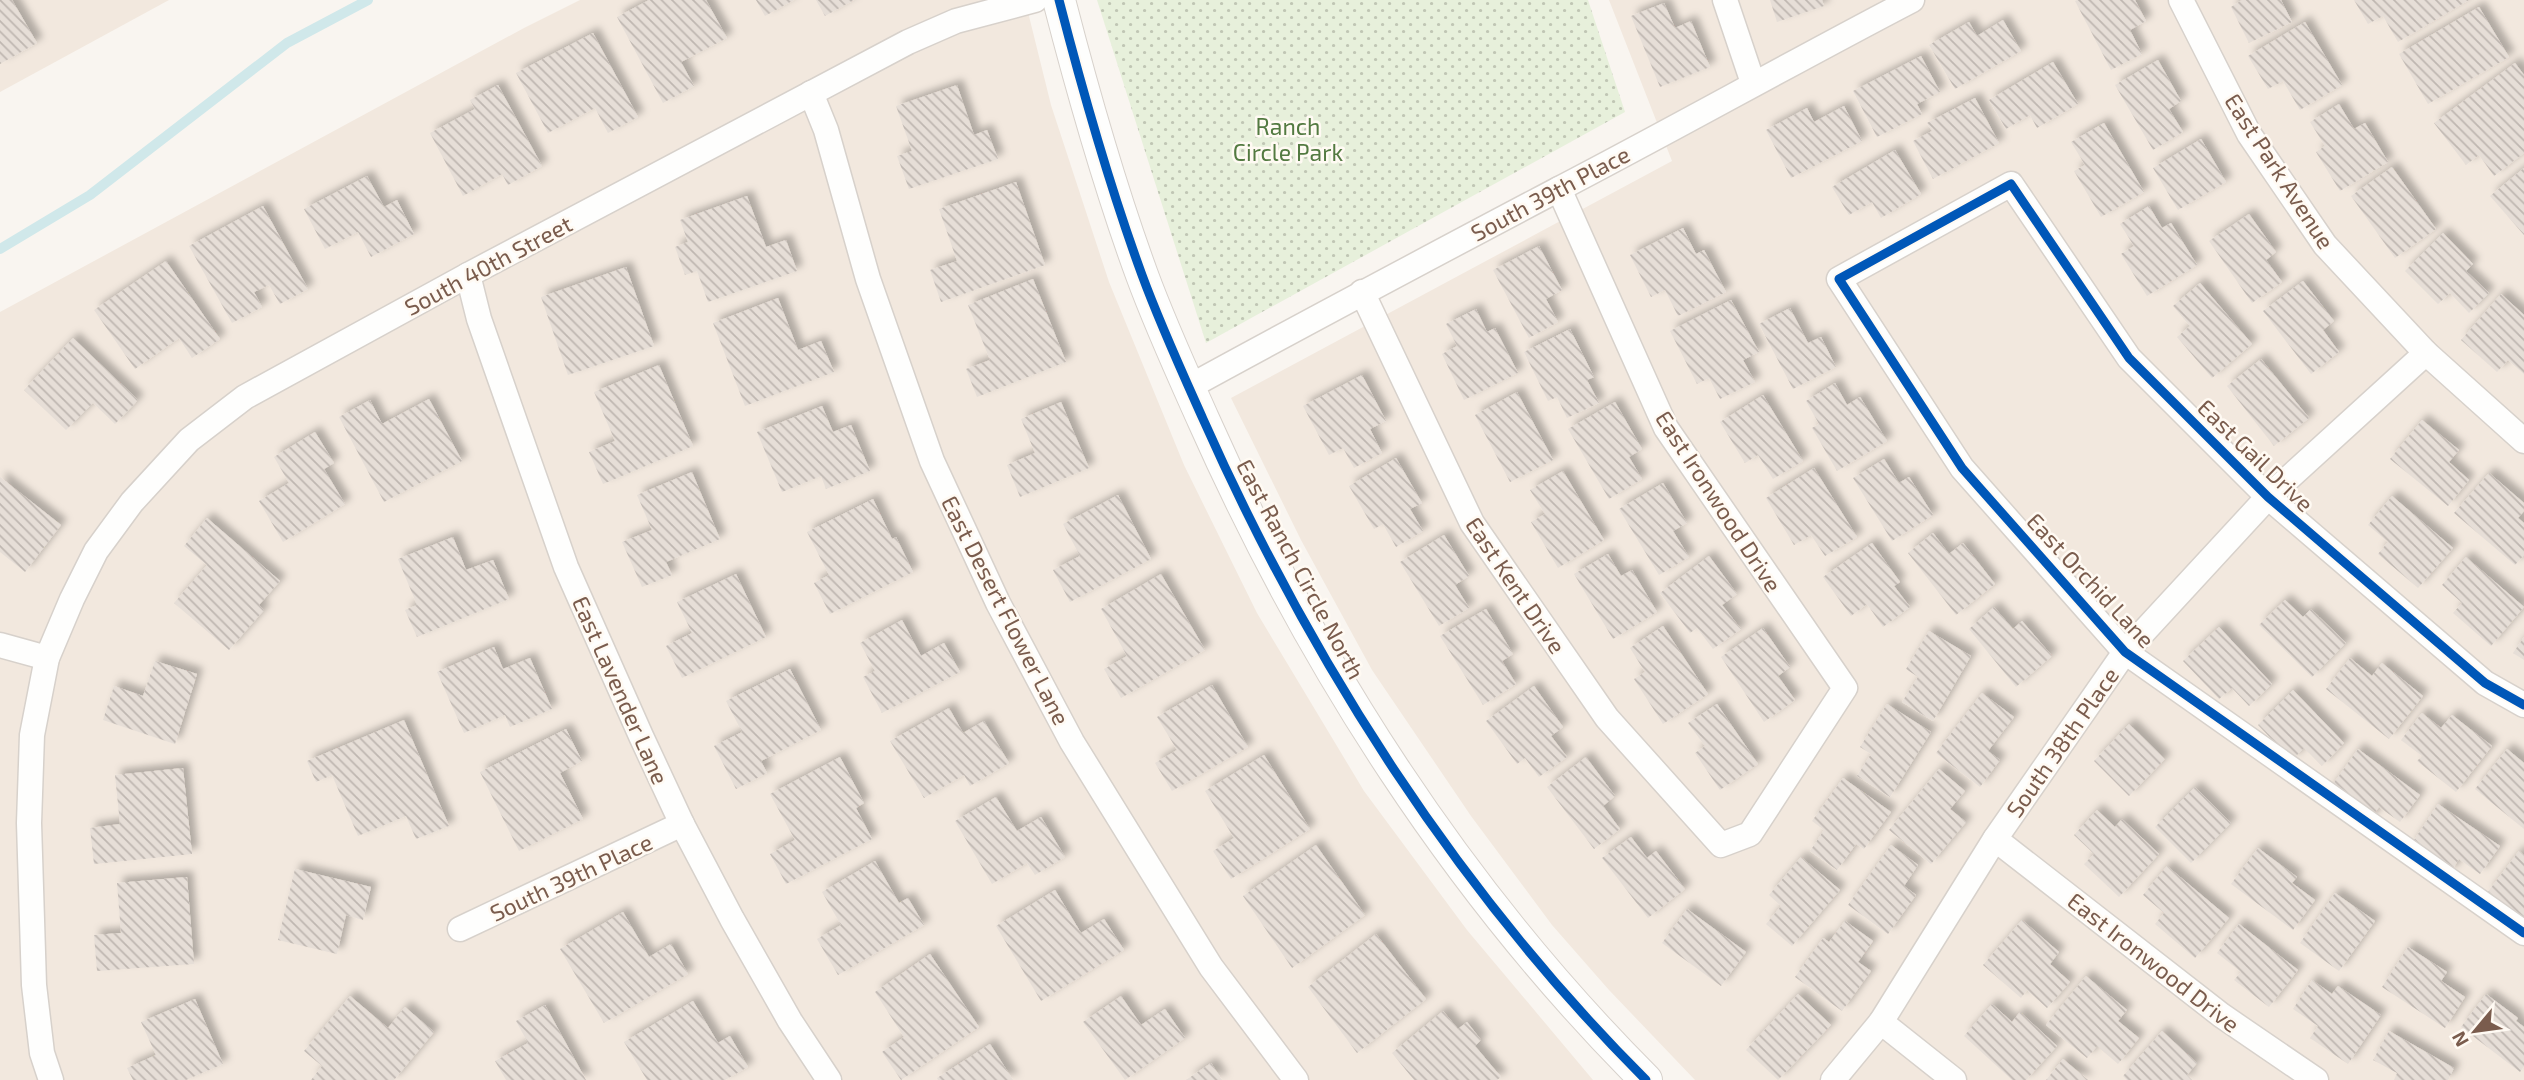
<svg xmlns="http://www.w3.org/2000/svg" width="2524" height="1080" viewBox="0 0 2524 1080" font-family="'Exo 2',sans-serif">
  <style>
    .residential { fill: #f2e8de }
    .park { fill: url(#park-dots) }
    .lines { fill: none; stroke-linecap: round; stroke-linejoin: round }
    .stream { stroke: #d0e8ea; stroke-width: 10 }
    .building { fill: url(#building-back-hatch); filter: url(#shadow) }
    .minor-casing { stroke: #d7d1cb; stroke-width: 27 }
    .tertiary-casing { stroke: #d7d1cb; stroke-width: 34 }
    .minor { stroke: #fefefd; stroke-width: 24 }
    .tertiary { stroke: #fefefd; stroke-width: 32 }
    .cycleway-casing { stroke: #fffaf3; stroke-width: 13 }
    .cycleway { stroke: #0057b8; stroke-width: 9 }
    .labels { text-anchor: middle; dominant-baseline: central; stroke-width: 5; stroke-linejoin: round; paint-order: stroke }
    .park-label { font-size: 23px; fill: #537a41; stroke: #fffaf3 }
    .street-label { font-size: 23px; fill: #7a5c4d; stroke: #fffaf3 }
  </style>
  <defs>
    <pattern id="park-dots" width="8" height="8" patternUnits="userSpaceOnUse" patternTransform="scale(1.75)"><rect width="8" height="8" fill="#e7f0db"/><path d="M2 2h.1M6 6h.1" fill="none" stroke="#c0c6b4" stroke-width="1.8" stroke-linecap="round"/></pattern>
    <pattern id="building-back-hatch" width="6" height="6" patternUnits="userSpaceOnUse" patternTransform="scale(1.75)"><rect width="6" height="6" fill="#e6ded7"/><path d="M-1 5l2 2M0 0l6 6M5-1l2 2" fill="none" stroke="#bfb7b1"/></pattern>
    <filter id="shadow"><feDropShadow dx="6" dy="-6" stdDeviation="3.5" flood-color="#0004"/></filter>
  </defs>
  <rect width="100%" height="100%" fill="#f9f5f0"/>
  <g class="residential">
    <path d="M0 0H169L0 92Z"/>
    <path d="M580 0H1025L1051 105 1109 282 1184 465 1257 613 1364 791 1467 930 1593 1080H0V312L524 28Z"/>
    <path d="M1609 0H2524V1080H1695L1609 990 1552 925 1471 816 1372 670 1301 540 1231 398 1672 161Z"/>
  </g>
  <path class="park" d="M1097 0H1588L1625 112 1206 343Z"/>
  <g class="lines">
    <path class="stream" d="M0 249 90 195 287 43 368 0"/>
  </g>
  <g class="building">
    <path d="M0 0H12L37 43 0 64Z"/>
    <path d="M649 0H706L727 38 681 62 694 86 663 103 617 17Z"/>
    <path d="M756 0H794L765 16Z"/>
    <path d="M816 0H854L825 16Z"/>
    <path d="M1770 0H1822L1824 6 1777 22Z"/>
    <path d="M2078 0H2135L2146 21 2130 30 2142 54 2111 70 2075 1Z"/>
    <path d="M2242 0H2281L2292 22 2249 43 2231 7Z"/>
    <path d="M2354 0H2469L2398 42 2383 16 2368 24Z"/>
    <path d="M1664 3 1675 28 1691 21 1710 67 1660 87 1631 16Z"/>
    <path d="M2479 7 2509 57 2428 104 2399 54Z"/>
    <path d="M2003 20 2021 51 1955 89 1929 45 1969 22 1977 36Z"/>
    <path d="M2305 22 2342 85 2300 110 2283 81 2268 89 2248 56Z"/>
    <path d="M593 33 638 117 608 133 595 108 548 133 516 73Z"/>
    <path d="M1921 56 1940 92 1917 104 1922 114 1877 137 1853 91Z"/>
    <path d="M2158 60 2181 101 2169 109 2183 132 2153 150 2115 85Z"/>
    <path d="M2053 62 2078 104 2037 128 2030 115 2006 129 1989 100Z"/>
    <path d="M2515 63 2524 75V153L2494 176 2479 155 2466 165 2434 123Z"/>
    <path d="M498 85 542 166 508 185 502 174 463 196 430 133 475 109 470 100Z"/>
    <path d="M957 85 974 135 987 130 998 159 909 189 897 156 912 151 896 106Z"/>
    <path d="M1975 98 1999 143 1933 179 1913 141 1932 131 1927 123Z"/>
    <path d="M2339 104 2354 129 2365 123 2388 162 2340 191 2316 152 2325 146 2310 122Z"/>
    <path d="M1844 106 1862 141 1791 178 1766 130 1807 108 1814 122Z"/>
    <path d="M2104 123 2144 192 2101 217 2074 171 2085 165 2071 142Z"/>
    <path d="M2201 139 2226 182 2178 210 2153 168Z"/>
    <path d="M1895 150 1921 194 1881 218 1872 202 1849 215 1832 187Z"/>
    <path d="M2392 167 2436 229 2395 258 2351 196Z"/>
    <path d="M2524 168V235L2490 196Z"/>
    <path d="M367 176 384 207 397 200 414 234 371 257 358 232 325 249 304 209Z"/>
    <path d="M1016 182 1045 265 941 302 930 270 957 261 939 209Z"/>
    <path d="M747 196 766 247 786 240 797 271 708 302 697 271 685 275 675 247 688 242 680 220Z"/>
    <path d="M263 206 308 289 280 304 269 285 254 292 262 307 232 323 189 246Z"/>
    <path d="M2149 206 2162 228 2171 223 2197 265 2147 296 2121 254 2134 246 2120 224Z"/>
    <path d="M2249 214 2276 252 2266 260 2282 282 2252 303 2209 241Z"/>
    <path d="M1683 228 1696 254 1704 250 1726 292 1678 316 1665 290 1651 297 1630 255Z"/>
    <path d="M2443 233 2473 264 2466 271 2489 293 2469 313 2450 293 2438 304 2405 271Z"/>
    <path d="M1539 246 1562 290 1546 299 1558 322 1529 338 1493 270Z"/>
    <path d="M166 261 220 339 192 358 179 338 135 369 94 310Z"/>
    <path d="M626 267 654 346 568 375 541 297Z"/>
    <path d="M1033 279 1066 362 977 397 966 369 990 360 968 305Z"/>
    <path d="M2303 281 2334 321 2323 330 2339 352 2311 374 2263 311Z"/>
    <path d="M2200 283 2252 344 2212 378 2177 337 2190 326 2173 306Z"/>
    <path d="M2501 294 2524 315V374L2508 360 2497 372 2461 340Z"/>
    <path d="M778 298 798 350 821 341 834 372 745 406 713 323Z"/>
    <path d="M1731 300 1759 352 1743 360 1755 382 1720 399 1709 378 1697 384 1670 331Z"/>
    <path d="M1790 308 1808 343 1821 337 1836 367 1793 389 1759 324Z"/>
    <path d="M1476 309 1487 332 1495 328 1518 373 1464 400 1442 354 1457 346 1446 324Z"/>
    <path d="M1570 329 1594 377 1587 380 1599 403 1567 418 1557 397 1548 401 1524 352Z"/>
    <path d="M73 338 138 400 115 424 93 403 66 430 24 390Z"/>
    <path d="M2261 359 2309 418 2274 446 2227 386Z"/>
    <path d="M659 365 693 446 603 484 589 452 615 441 594 392Z"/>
    <path d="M1362 375 1386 421 1370 429 1382 453 1354 468 1343 448 1329 455 1303 406Z"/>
    <path d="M1835 383 1847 405 1860 397 1887 441 1837 471 1812 428 1819 424 1806 401Z"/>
    <path d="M1517 392 1553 460 1510 482 1475 415Z"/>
    <path d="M1763 395 1803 461 1773 479 1758 455 1745 463 1720 422Z"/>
    <path d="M429 399 462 461 384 502 339 417 370 400 382 424Z"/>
    <path d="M1061 402 1089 468 1020 497 1007 465 1035 453 1021 419Z"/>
    <path d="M1615 402 1642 449 1629 457 1642 479 1609 499 1568 429Z"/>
    <path d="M822 406 833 432 851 425 870 471 826 489 821 476 782 492 757 432Z"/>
    <path d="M2422 420 2459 450 2449 462 2469 480 2448 506 2390 459Z"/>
    <path d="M315 432 334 463 324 469 345 504 283 542 259 501 289 483 274 457Z"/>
    <path d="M1396 458 1422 503 1410 509 1423 531 1396 547 1383 524 1374 529 1349 486Z"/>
    <path d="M1884 459 1899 483 1909 477 1933 515 1892 541 1853 478Z"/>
    <path d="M1814 468 1857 537 1825 556 1811 535 1794 545 1766 498Z"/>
    <path d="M1563 471 1604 540 1558 568 1531 522 1545 514 1530 490Z"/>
    <path d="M692 472 720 539 666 562 672 575 642 587 622 542 652 530 637 495Z"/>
    <path d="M2489 473 2524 503V511L2518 518 2524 523V555L2515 565 2454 513Z"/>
    <path d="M0 477 61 525 25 572 0 552Z"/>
    <path d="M1663 483 1687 523 1673 531 1689 557 1659 575 1619 509Z"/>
    <path d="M1118 495 1151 559 1070 602 1053 570 1080 556 1063 524Z"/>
    <path d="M2392 496 2453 548 2418 588 2378 554 2388 542 2368 525Z"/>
    <path d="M873 499 892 539 896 537 913 572 830 614 814 583 829 575 807 532Z"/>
    <path d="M207 518 280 581 259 605 264 610 229 650 174 603 207 565 184 546Z"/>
    <path d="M1933 533 1949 554 1963 543 1995 584 1956 615 1908 553Z"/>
    <path d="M1444 535 1469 576 1455 585 1469 608 1439 626 1400 562Z"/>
    <path d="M453 537 466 570 493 560 509 599 417 637 405 610 417 605 398 559Z"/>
    <path d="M1872 543 1900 582 1894 586 1910 607 1883 627 1867 604 1851 616 1823 577Z"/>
    <path d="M1608 554 1621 576 1632 570 1657 612 1613 639 1574 574Z"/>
    <path d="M1709 556 1737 594 1722 605 1741 629 1713 649 1697 628 1690 633 1660 593Z"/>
    <path d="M2466 557 2524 607 2491 646 2453 613 2462 603 2442 585Z"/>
    <path d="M736 574 766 637 682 678 666 646 692 633 677 602Z"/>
    <path d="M1161 574 1205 650 1121 698 1104 669 1127 656 1101 609Z"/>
    <path d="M2285 600 2303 617 2311 609 2346 643 2312 677 2259 625Z"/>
    <path d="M1994 607 2013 629 2022 621 2052 656 2016 687 1969 629Z"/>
    <path d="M1486 609 1513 654 1502 661 1516 684 1483 705 1440 636Z"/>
    <path d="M902 620 921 656 944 643 960 672 882 713 863 677 875 671 860 643Z"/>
    <path d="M1663 626 1708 694 1663 724 1634 679 1645 672 1630 648Z"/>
    <path d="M2219 627 2272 684 2249 706 2232 688 2219 699 2183 661Z"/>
    <path d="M1763 628 1790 667 1778 676 1795 700 1764 722 1721 657Z"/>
    <path d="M1929 631 1971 656 1933 721 1902 702 1918 677 1906 669Z"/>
    <path d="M2524 637V660L2513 653Z"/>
    <path d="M494 647 503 669 530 658 552 709 510 727 505 715 464 733 437 672Z"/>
    <path d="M2350 658 2372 676 2382 663 2423 696 2389 739 2326 689Z"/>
    <path d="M155 661 197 674 175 744 103 720 114 686 143 696Z"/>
    <path d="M790 669 821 730 761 761 767 773 736 789 714 746 742 732 726 701Z"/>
    <path d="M1212 685 1248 747 1172 791 1155 763 1177 750 1157 717Z"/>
    <path d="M1534 686 1563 727 1551 736 1567 757 1539 777 1525 758 1517 764 1486 721Z"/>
    <path d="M2293 690 2344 743 2322 766 2304 748 2292 760 2258 725Z"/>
    <path d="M1982 693 2014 717 1988 751 2000 760 1980 787 1936 753Z"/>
    <path d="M1717 704 1758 764 1720 790 1695 753 1705 746 1688 723Z"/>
    <path d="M1887 704 1931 732 1890 797 1857 776 1871 754 1860 747Z"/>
    <path d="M949 708 963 733 984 721 1009 763 970 786 964 775 924 798 890 741Z"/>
    <path d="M2422 713 2441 728 2452 715 2492 746 2456 792 2417 761 2422 756 2401 740Z"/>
    <path d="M404 720 449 826 416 839 406 816 358 836 332 775 316 782 307 761Z"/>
    <path d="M2129 724 2165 759 2129 796 2094 761Z"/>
    <path d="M566 729 582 761 560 773 583 819 519 851 480 772Z"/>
    <path d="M2358 749 2420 795 2400 822 2379 807 2369 821 2328 791Z"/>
    <path d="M2507 749 2524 763V829L2475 789Z"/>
    <path d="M1264 755 1310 829 1231 879 1213 851 1234 838 1205 791Z"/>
    <path d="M840 757 864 803 856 808 872 839 786 884 770 854 795 840 770 794Z"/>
    <path d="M1586 757 1615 796 1603 806 1620 829 1594 849 1547 787Z"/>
    <path d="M183 768 192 854 94 864 90 828 120 824 115 775Z"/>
    <path d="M1939 769 1965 791 1950 809 1966 822 1931 864 1889 830Z"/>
    <path d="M1843 778 1891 812 1864 849 1856 844 1837 870 1810 851 1824 830 1812 821Z"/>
    <path d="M2195 787 2231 823 2191 863 2155 827Z"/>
    <path d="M996 797 1017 831 1041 817 1065 857 1035 875 1027 863 992 884 955 821Z"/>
    <path d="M2438 804 2500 846 2480 874 2459 859 2450 873 2410 846Z"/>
    <path d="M2097 810 2115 827 2122 819 2159 854 2119 897 2084 864 2094 854 2074 835Z"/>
    <path d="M1631 837 1647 858 1656 851 1685 889 1648 918 1602 858Z"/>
    <path d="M1316 845 1365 915 1292 968 1243 896Z"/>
    <path d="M1891 845 1918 865 1904 886 1916 895 1888 934 1848 905Z"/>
    <path d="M2258 848 2297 877 2292 883 2315 900 2293 930 2231 884Z"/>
    <path d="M2519 851 2524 855V920L2487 893Z"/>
    <path d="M1801 857 1840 890 1792 946 1766 924 1781 906 1769 895Z"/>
    <path d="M875 861 899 903 908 898 924 925 838 975 817 939 841 925 822 892Z"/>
    <path d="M2167 866 2229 918 2195 958 2155 924 2164 913 2143 895Z"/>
    <path d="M295 869 371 887 363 920 346 915 337 954 278 940Z"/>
    <path d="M187 877 194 964 97 971 94 935 121 933 117 883Z"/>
    <path d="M1055 890 1081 933 1104 919 1124 950 1041 1001 996 926Z"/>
    <path d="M2335 893 2375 921 2339 971 2300 943Z"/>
    <path d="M1687 909 1746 952 1721 986 1662 943Z"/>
    <path d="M623 912 649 957 671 944 688 974 604 1023 560 949Z"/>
    <path d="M2022 920 2059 952 2050 964 2070 982 2047 1008 2027 990 2021 998 1983 965Z"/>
    <path d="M1845 921 1873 941 1858 962 1871 971 1842 1011 1795 977 1823 938 1829 942Z"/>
    <path d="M2239 924 2298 970 2269 1007 2234 980 2241 972 2217 953Z"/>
    <path d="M1376 934 1426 999 1357 1053 1308 987Z"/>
    <path d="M2408 947 2447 972 2441 981 2465 997 2445 1028 2382 987Z"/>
    <path d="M930 954 979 1027 901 1080 882 1052 904 1037 875 992Z"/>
    <path d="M2086 976 2127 1010 2118 1021 2139 1038 2118 1064 2097 1046 2087 1058 2046 1025Z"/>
    <path d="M2312 980 2332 994 2338 986 2381 1015 2348 1064 2310 1038 2318 1026 2293 1009Z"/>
    <path d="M1798 994 1831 1025 1778 1080 1746 1050Z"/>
    <path d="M2486 994 2518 1018 2516 1021 2524 1027V1066L2520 1072 2461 1027Z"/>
    <path d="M350 996 388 1028 405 1007 434 1032 394 1080H311L322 1066 304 1051Z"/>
    <path d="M1121 996 1141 1025 1165 1009 1185 1038 1125 1080 1083 1022Z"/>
    <path d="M195 999 223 1064 186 1080H133L127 1068 156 1055 141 1022Z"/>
    <path d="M693 1001 718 1043 730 1036 748 1067 725 1080H647L624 1042Z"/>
    <path d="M1992 1004 2012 1022 2020 1012 2057 1046 2026 1080H2012L1964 1036Z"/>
    <path d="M545 1005 586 1080H506L495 1061 528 1043 516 1021Z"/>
    <path d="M1443 1011 1458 1029 1467 1022 1481 1040 1475 1046 1501 1077 1497 1080H1414L1392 1053Z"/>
    <path d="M2162 1031 2197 1063 2187 1075 2192 1080H2127L2123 1076Z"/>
    <path d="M2389 1031 2454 1068 2448 1080H2394L2397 1073 2373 1060Z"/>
    <path d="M990 1044 1013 1080H938L937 1078Z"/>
    <path d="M2063 1059 2088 1080H2046Z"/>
    <path d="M1211 1063 1222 1080H1186Z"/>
  </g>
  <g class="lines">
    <g class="minor-casing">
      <g id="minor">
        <path d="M1725 0 1753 83"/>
        <path d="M2181 0 2249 134 2325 245 2426 353 2524 441"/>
        <path d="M811 93 826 130 868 279 932 461 998 603 1072 742 1211 967 1296 1080"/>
        <path d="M468 275 479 319 566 567 641 736 682 824 732 919 790 1021 829 1080"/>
        <path d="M1362 292 1472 523 1607 718 1721 845 1750 834 1845 688 1666 428 1559 189"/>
        <path d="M1189 387C1311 320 1434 255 1557 190 1676 128 1793 62 1912 0"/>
        <path d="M0 645 47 658"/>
        <path d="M2524 705 2485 683 2268 497 2129 358 2011 184 1839 279 1962 468 2125 652 2524 933"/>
        <path d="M1995 839 2221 1015 2316 1080"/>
        <path d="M460 929 682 824"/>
        <path d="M1881 1022 1954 1080"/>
        <path d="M51 1080 42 1053 34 985 29 823 32 735 47 658 72 599 96 551 132 502 189 440 245 397 468 275 908 42 956 21 1035 0"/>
        <path d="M1833 1080 1881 1022 1995 839 2125 652 2268 497 2426 353"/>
      </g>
    </g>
    <g class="tertiary-casing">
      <path id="tertiary" d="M1059 0C1083 93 1109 185 1142 275 1160 324 1182 372 1203 419 1311 662 1457 891 1646 1080"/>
    </g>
    <use href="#minor" class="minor"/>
    <use href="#tertiary" class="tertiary"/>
    <g class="cycleway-casing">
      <g id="cycleway">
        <path d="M1059 0C1083 93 1109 185 1142 275 1160 324 1182 372 1203 419 1311 662 1457 891 1646 1080"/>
        <path d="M2524 705 2485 683 2268 497 2129 358 2011 184 1839 279 1962 468 2125 652 2524 933"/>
      </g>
    </g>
    <use href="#cycleway" class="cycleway"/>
  </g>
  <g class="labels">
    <g class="park-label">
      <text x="1288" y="126">Ranch<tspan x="1288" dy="26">Circle Park</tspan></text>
    </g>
    <g class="street-label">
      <text transform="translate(2280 171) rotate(57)">East Park Avenue</text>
      <text transform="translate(1550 193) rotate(-28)">South 39th Place</text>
      <text transform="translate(488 265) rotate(-28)">South 40th Street</text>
      <text transform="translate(2256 455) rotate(44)">East Gail Drive</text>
      <text transform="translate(1719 501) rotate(57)">East Ironwood Drive</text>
      <text transform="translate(1301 569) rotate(62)">East Ranch Circle North</text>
      <text transform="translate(2091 580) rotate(47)">East Orchid Lane</text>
      <text transform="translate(1516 585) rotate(56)">East Kent Drive</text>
      <text transform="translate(1006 610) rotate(63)">East Desert Flower Lane</text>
      <text transform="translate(621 690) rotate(66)">East Lavender Lane</text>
      <text transform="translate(2062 742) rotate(-55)">South 38th Place</text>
      <text transform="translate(571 877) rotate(-25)">South 39th Place</text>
      <text transform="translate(2154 962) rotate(38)">East Ironwood Drive</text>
    </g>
  </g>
  <g transform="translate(2475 1031) rotate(241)" stroke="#fffaf3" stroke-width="5" paint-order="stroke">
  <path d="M0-5L12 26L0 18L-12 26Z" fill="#7a5c4d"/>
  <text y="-10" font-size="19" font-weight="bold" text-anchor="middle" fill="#7a5c4d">N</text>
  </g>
</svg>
